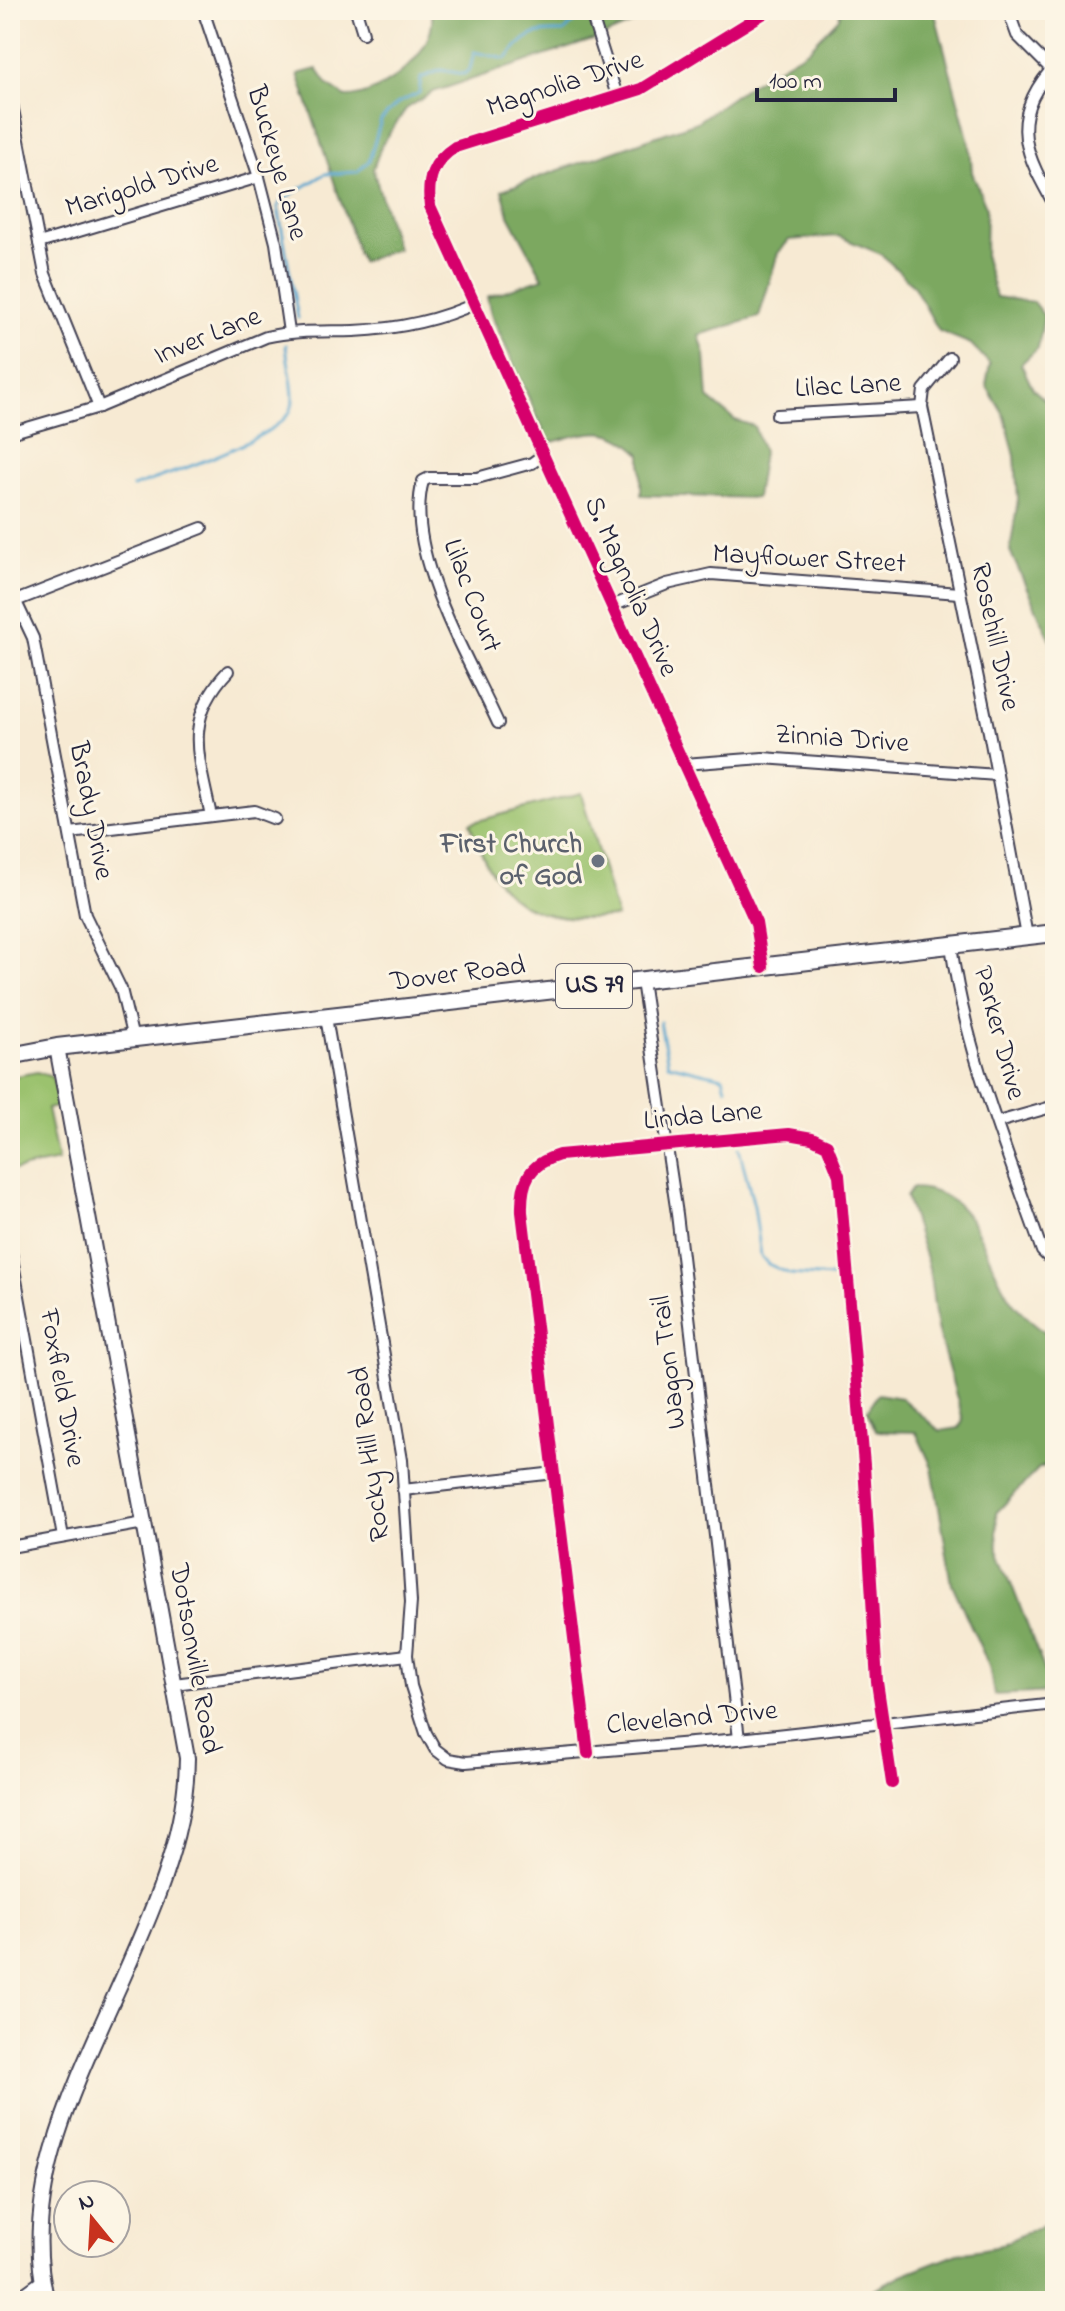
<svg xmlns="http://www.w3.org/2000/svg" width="1065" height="2311" viewBox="0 0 1065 2311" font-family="'Indie Flower',sans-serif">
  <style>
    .green { fill: #9bc26e; stroke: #5e7254; stroke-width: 2 }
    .forest { fill: #7ca861; stroke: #4f654e; stroke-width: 2 }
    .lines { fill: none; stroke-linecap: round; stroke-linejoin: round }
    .stream { stroke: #54a4ce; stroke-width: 3 }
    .street-casing { stroke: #424052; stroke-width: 14 }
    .secondary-casing { stroke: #424052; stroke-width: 18 }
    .primary-casing { stroke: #424052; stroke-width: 20 }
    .street { stroke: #fff; stroke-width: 10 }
    .secondary { stroke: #fff; stroke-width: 14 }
    .primary { stroke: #fff; stroke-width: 16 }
    .cycleway-casing { stroke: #fcf5e5; stroke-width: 17 }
    .cycleway { stroke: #d6006c; stroke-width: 12 }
    .worship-dot { fill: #6b7280; stroke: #fcf5e5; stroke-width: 3 }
    .labels { text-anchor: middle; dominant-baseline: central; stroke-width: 6; stroke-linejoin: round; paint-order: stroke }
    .shield { fill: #fcf5e5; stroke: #63616e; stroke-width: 2 }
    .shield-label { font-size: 26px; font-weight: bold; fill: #22223b }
    .street-label { font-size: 28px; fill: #22223b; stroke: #fcf5e5 }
    .worship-label { font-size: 28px; font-weight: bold; fill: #5b616d; stroke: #fcf5e5; text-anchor: end }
  </style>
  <rect width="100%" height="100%" fill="#fcf5e5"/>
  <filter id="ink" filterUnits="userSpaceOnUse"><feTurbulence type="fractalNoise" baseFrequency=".0125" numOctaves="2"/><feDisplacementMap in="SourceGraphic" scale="16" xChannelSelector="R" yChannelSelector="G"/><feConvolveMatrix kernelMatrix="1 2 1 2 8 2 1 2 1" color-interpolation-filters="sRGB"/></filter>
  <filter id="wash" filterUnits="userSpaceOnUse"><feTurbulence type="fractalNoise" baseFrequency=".006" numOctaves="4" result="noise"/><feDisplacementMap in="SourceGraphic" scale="32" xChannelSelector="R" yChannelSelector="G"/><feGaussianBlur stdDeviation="1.8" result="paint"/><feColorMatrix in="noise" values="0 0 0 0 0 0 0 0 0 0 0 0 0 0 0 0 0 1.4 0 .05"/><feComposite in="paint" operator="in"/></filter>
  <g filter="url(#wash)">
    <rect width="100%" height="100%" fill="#f7ead3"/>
    <g class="green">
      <path d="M581 793 617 917C531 923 497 906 470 823Z"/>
      <path d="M37 1072 52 1077 60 1106 47 1109 58 1161 10 1171V1077Z"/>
    </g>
    <g class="forest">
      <path d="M431 10H665L599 38 433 92 406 109 382 144 373 169 397 249 361 262 298 74 317 69 328 85 346 97C382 97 441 50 431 10Z"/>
      <path d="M841 10H934L970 146 972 172 986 207 985 258 996 297 1033 302 1044 316 1038 348 1021 364 1033 389 1055 409V529L1050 533 1055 568V672L1051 641 1010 551 1018 499 1015 456 1005 417 986 385 990 364 971 344 939 331 913 285 881 254 838 236 789 240 778 253 759 317 699 335 705 355 708 398 735 420 754 426 763 452 756 498 641 495V454C608 422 589 432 549 443L491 314 487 297 543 278 509 215 502 190 697 122 752 83 808 50 839 18Z"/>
      <path d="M912 1188C978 1190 981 1253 1009 1297 1020 1314 1040 1327 1055 1340V1463L1039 1468 996 1513 998 1549 1053 1692 994 1695 989 1666 952 1584 932 1467 916 1432 876 1431 867 1411 878 1394 901 1398 940 1431 959 1428 963 1420 937 1328 929 1268 906 1197Z"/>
      <path d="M1055 2219V2301H851L902 2275 958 2253 996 2247Z"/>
    </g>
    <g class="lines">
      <g class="stream">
        <path d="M608 10 615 15 629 10"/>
        <path d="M298 318 278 207 282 200 325 174 357 172 369 161 381 120 398 103 419 93 421 78 441 70 464 74 470 69 474 52 506 59C528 34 530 31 564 32L575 21"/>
        <path d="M133 487C164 476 286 436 292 407 296 392 287 362 286 345"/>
        <path d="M660 1022 668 1064 723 1077 726 1088"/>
        <path d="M739 1148 754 1206 761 1256 768 1264 790 1274 831 1277"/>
      </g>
    </g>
  </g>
  <g filter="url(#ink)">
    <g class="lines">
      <g class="street-casing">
        <g id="street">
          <path d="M203 10 259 177 276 243 289 332"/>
          <path d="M356 10 363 33"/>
          <path d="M590 10 617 96"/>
          <path d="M1008 10 1017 35 1055 73"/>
          <path d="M1050 71C1008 121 1026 155 1055 206"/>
          <path d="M10 94 45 274 99 407"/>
          <path d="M39 243 259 177"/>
          <path d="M950 358 924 390 922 407 989 732 1027 936"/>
          <path d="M777 415 922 407"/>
          <path d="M10 433 99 407 266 337C296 330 324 332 354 331 395 329 438 321 476 303"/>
          <path d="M10 589 33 638 85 915 121 989 133 1039"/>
          <path d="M18 600 202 528"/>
          <path d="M612 606 667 584 711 574 959 593"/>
          <path d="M498 723C469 659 403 552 423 481L429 478H477L532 463 543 455"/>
          <path d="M684 764 763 758 997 775"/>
          <path d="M211 816C199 757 182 720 228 671"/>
          <path d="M70 833 254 811 275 819"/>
          <path d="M951 945C965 1050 1007 1151 1042 1251L1055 1264"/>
          <path d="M763 967 756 923 430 206C427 179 432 162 455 147L641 89 769 10"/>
          <path d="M642 981 677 1214 739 1739"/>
          <path d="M326 1017 402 1460 411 1602 407 1655 411 1686 426 1733 435 1749 448 1759 466 1762 739 1739 1055 1704"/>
          <path d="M998 1122 1055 1106"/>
          <path d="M10 1247 63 1537"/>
          <path d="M403 1490 555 1473"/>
          <path d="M10 1547 144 1523"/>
          <path d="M174 1684 407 1655"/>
          <path d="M588 1753 522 1212C521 1181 529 1164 559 1155L789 1134 812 1138 827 1145 839 1175 864 1465 877 1682 892 1783"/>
        </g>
      </g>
      <g class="secondary-casing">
        <g id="secondary">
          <path d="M17 2301 39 2285"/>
          <path d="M47 2301C0 2124 186 1938 187 1758L57 1047"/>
        </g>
      </g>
      <g class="primary-casing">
        <path id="primary" d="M10 1056 57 1047 1055 933"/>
      </g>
      <use href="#street" class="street"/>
      <use href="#secondary" class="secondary"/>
      <use href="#primary" class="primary"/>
      <g class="cycleway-casing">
        <g id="cycleway">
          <path d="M763 967 756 923 430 206C427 179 432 162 455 147L641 89 769 10"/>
          <path d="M588 1753 522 1212C521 1181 529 1164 559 1155L789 1134 812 1138 827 1145 839 1175 864 1465 877 1682 892 1783"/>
        </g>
      </g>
      <use href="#cycleway" class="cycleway"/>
    </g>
  </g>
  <circle class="worship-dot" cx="598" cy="861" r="8"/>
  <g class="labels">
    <rect class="shield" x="556" y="964" width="76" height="44" rx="6"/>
    <g class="shield-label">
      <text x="594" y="986">US 79</text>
    </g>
    <g class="street-label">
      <text transform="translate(565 85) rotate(-18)">Magnolia Drive</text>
      <text transform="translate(276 163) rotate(74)">Buckeye Lane</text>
      <text transform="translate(142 187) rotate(-17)">Marigold Drive</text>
      <text transform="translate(208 337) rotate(-22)">Inver Lane</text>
      <text transform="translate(848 387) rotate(-3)">Lilac Lane</text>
      <text transform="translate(809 560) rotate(3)">Mayflower Street</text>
      <text transform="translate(630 587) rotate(66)">S. Magnolia Drive</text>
      <text transform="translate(471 596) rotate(69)">Lilac Court</text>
      <text transform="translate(994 637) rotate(78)">Rosehill Drive</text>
      <text transform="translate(842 740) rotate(4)">Zinnia Drive</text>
      <text transform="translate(90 811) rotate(79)">Brady Drive</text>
      <text transform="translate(458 975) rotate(-7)">Dover Road</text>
      <text transform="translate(998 1033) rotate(75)">Parker Drive</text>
      <text transform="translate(703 1117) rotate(-5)">Linda Lane</text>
      <text transform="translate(670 1362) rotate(-97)">Wagon Trail</text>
      <text transform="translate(61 1388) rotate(80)">Foxfield Drive</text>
      <text transform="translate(371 1454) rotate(-97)">Rocky Hill Road</text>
      <text transform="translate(194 1659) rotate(80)">Dotsonville Road</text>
      <text transform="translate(692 1719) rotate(-5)">Cleveland Drive</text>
    </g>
    <g class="worship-label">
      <text x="582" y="845">First Church<tspan x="582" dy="32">of God</tspan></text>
    </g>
  </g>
  <rect width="1065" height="2311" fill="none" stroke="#fcf5e5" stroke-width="40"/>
  <g transform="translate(92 2219) rotate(342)"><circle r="38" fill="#fcf5e5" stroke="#a5a1a1" stroke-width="2"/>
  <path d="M0-6L14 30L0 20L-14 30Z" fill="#c8321e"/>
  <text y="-12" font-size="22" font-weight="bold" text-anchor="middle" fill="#22223b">N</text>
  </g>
  <path d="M757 88v12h138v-12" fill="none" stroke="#22223b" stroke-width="4"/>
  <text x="769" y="88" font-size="24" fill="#22223b" stroke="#fcf5e5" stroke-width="6" paint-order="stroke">100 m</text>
</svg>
